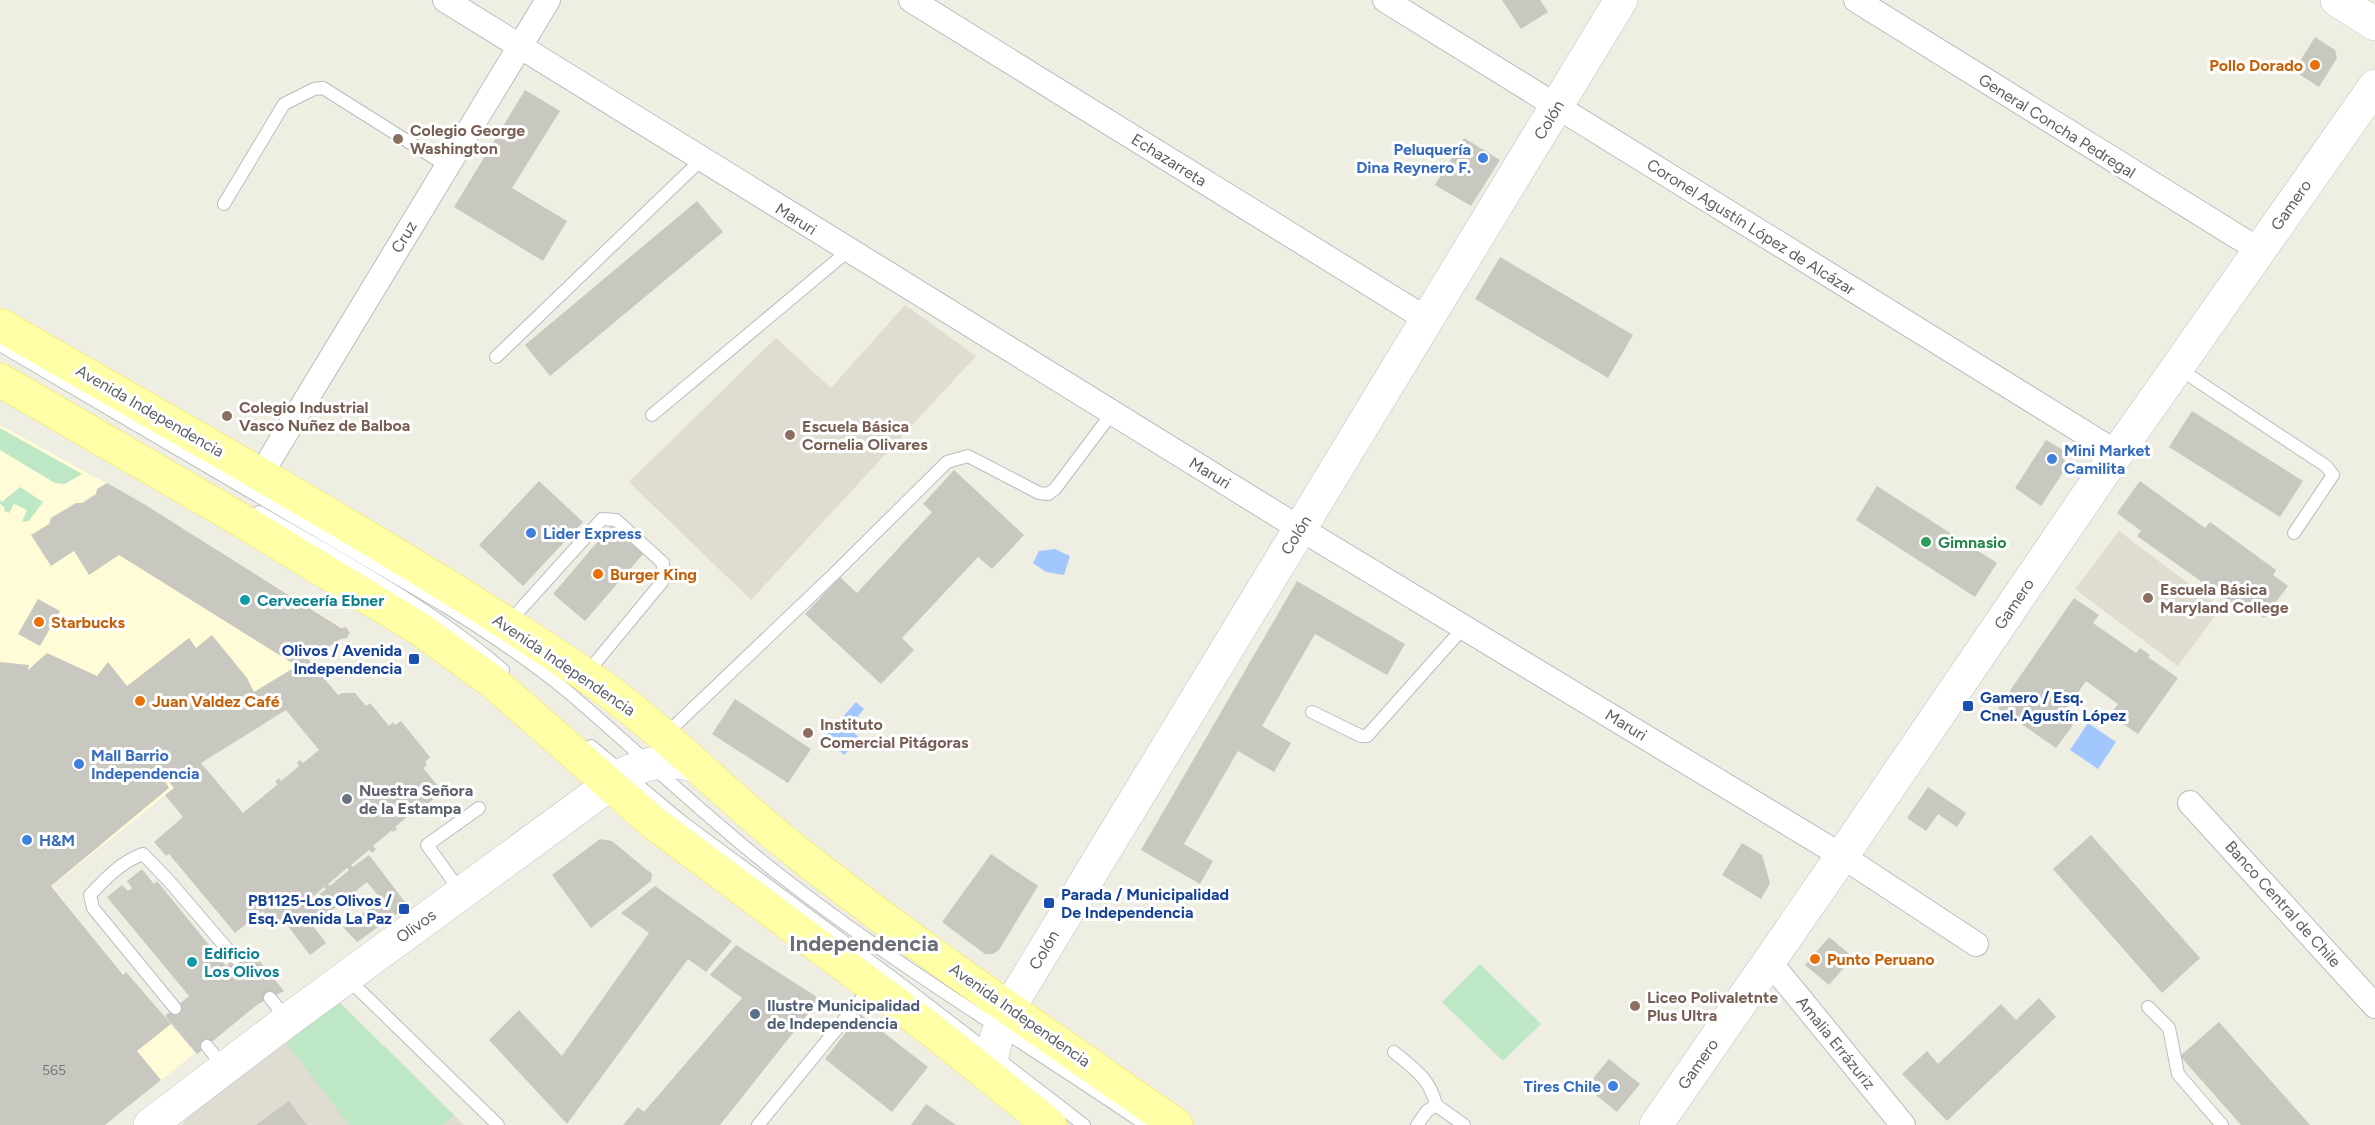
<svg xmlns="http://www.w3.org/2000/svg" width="2375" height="1125" viewBox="0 0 2375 1125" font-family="Figtree,sans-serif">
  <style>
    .commercial { fill: #fffcd7 }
    .education { fill: #dfddd1 }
    .green { fill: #bee7c5 }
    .water { fill: #a2c7ff }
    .building { fill: #c9c8c0; fill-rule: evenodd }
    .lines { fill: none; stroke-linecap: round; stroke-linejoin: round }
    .lane-casing { stroke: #bbbcc2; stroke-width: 14 }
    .street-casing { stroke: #bbbcc2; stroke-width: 26 }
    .secondary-casing { stroke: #bdbfc7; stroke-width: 34 }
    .primary-casing { stroke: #f8e553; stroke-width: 34 }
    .lane { stroke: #fff; stroke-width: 12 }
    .street { stroke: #fff; stroke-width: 24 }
    .secondary { stroke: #fff; stroke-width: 33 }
    .primary { stroke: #ffffa7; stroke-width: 33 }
    .food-dot { fill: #e8710a; stroke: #fff; stroke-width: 2 }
    .education-dot { fill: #8d6e63; stroke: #fff; stroke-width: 2 }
    .shop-dot { fill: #3f7fe0; stroke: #fff; stroke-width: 2 }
    .leisure-dot { fill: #2e9e5b; stroke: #fff; stroke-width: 2 }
    .culture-dot { fill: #0f9aa8; stroke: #fff; stroke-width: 2 }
    .transit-dot { fill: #1a4fb4; stroke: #fff; stroke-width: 2 }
    .worship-dot { fill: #6b7280; stroke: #fff; stroke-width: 2 }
    .service-dot { fill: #5c6f8a; stroke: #fff; stroke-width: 2 }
    .labels { text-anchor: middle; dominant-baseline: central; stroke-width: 6; stroke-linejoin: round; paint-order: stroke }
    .number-label { font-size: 14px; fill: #76787b }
    .food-label { font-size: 16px; font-weight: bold; fill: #c56008; stroke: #fff; text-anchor: start }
    .street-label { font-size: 16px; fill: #5b5e64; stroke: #fff }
    .education-label { font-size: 16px; font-weight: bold; fill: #785e54; stroke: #fff; text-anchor: start }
    .shop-label { font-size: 16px; font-weight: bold; fill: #366cbe; stroke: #fff; text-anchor: start }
    .leisure-label { font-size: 16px; font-weight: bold; fill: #27864d; stroke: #fff; text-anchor: start }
    .culture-label { font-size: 16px; font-weight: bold; fill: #0d838f; stroke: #fff; text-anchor: start }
    .transit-label { font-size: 16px; font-weight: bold; fill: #164399; stroke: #fff; text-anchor: end }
    .worship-label { font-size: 16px; font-weight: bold; fill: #5b616d; stroke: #fff; text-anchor: start }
    .service-label { font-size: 16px; font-weight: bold; fill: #4e5e75; stroke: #fff; text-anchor: start }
    .district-label { font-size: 22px; font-weight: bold; fill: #6c6f76; stroke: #fff }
  </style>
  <rect width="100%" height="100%" fill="#efeee3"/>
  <path class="commercial" d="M0 425 144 504 341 627H346L350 633 347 638 341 639 153 753 164 775 174 788 52 886 122 974 126 972 195 1053 105 1125H0Z"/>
  <g class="education">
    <path d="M905 305 976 356 751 600 629 482 776 338 831 388Z"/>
    <path d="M2119 531 2221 608 2178 666 2075 589Z"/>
    <path d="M338 1001 464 1125H182L194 1106Z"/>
  </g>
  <g class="green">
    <path d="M0 428 82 474 65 484 55 483 0 450Z"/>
    <path d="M20 487 43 502 29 521 22 522 27 510 14 504 9 513 4 511 5 508 0 504V500L2 502Z"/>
    <path d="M1480 964 1541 1024 1503 1061 1442 1002Z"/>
    <path d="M338 1001 454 1115 443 1125H349L284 1040Z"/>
  </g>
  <g class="water">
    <path d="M1055 549 1070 556 1064 575 1046 572 1033 563 1039 551Z"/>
    <path d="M856 702 864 709 848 728 860 738 844 755 825 737Z"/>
    <path d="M2088 723 2116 742 2098 769 2070 750Z"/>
  </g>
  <g class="building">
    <path d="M1502 0H1540L1548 12 1521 29Z"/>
    <path d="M2315 37 2335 50 2337 58 2319 87 2294 71Z"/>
    <path d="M525 90 560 111 512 188 567 221 543 261 454 207Z"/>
    <path d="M1464 138 1500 160 1471 206 1435 185Z"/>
    <path d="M697 201 723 232 550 376 525 345Z"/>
    <path d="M1500 257 1633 335 1608 378 1475 299Z"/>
    <path d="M2192 411 2303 481 2280 517 2169 447Z"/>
    <path d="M2046 440 2063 450 2066 468 2041 506 2015 488Z"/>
    <path d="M954 470 1024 535 992 569 978 557 902 638 914 650 881 684 805 614 840 577 857 593 932 512 923 504Z"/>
    <path d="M539 481 583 522 523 586 479 545Z"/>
    <path d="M2140 481 2205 528 2210 522 2276 570 2273 575 2288 586 2264 618 2247 605 2243 611 2137 536 2141 531 2117 513Z"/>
    <path d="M107 483 144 504 341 628 346 627 350 633 347 638 341 639 308 659 338 695 342 693H355L366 706 370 703 389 726 393 722 395 725 401 721 430 757 425 762 427 765 423 768 443 792 422 808 420 806 395 827 397 829 393 832 392 830 373 846 376 849 372 853 369 850 351 865 353 867 369 855 408 906 357 942 343 927 382 900 367 882 313 926 326 943 310 955 284 921 277 927 263 911 235 933 169 854 166 856 154 842 183 817 165 795 174 788 164 775 162 776 169 788 51 886 123 975 126 972 171 1024 137 1051 161 1080 105 1125H0V662L29 665 28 670 47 653 97 676 108 662 127 686 189 638 196 648 212 635 247 678 254 692 297 666 119 555 89 575 74 551 51 566 31 535 49 524 51 518 76 503H82L96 494 97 489ZM286 710 319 750 303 763 300 760 297 763 299 766 281 781 279 778 275 782 278 784 243 813 201 763ZM347 868 349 870 330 886 328 884ZM324 887 326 889 308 905 306 903Z"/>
    <path d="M1877 486 1997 563 1975 597 1856 520Z"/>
    <path d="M611 526 643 554 585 621 553 594Z"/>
    <path d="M1297 581 1405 644 1387 675 1315 634 1262 726 1291 743 1274 772 1238 751 1184 844 1213 861 1200 884 1141 850Z"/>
    <path d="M2074 598 2099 615 2093 623 2136 653 2140 648 2150 655 2148 657 2178 678 2138 734 2110 715 2118 704 2086 681 2061 717 2073 725 2056 748 1998 708Z"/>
    <path d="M38 599 60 611 40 646 18 634Z"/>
    <path d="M735 699 811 749 788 783 712 734Z"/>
    <path d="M1928 787 1966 813 1957 827 1938 814 1926 831 1907 818Z"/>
    <path d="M2091 835 2200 958 2162 993 2053 869Z"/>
    <path d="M600 839 612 841 652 874 651 881 591 928 552 875Z"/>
    <path d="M1742 843 1762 855 1770 883 1761 899 1722 875Z"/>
    <path d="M991 854 1038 886 999 950 993 954H985L942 922Z"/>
    <path d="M142 869 154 884 157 881 226 966 248 947 284 991 258 1004 197 1054 165 1016 189 996 107 897 122 885 128 891 132 888 127 881Z"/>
    <path d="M655 886 732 941 706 972 688 959 567 1124 489 1040 519 1010 562 1056 649 933 621 913Z"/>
    <path d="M1829 937 1853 957 1829 985 1805 965Z"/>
    <path d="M736 945 820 999 720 1125H623L638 1107 644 1112 742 998 710 975Z"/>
    <path d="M2039 998 2056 1017 1947 1121 1902 1074 1927 1051 1938 1064 2001 1004 2016 1020Z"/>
    <path d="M860 1014 928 1067 892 1112 825 1059Z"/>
    <path d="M2219 1022 2310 1125H2241L2180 1056Z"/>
    <path d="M1609 1059 1640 1084 1617 1112 1586 1087Z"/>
    <path d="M289 1101 307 1125H256Z"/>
    <path d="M926 1104 956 1125H911Z"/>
  </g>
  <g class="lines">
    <g class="lane-casing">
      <g id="lane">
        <path d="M224 204 284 104 314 89 323 88 447 166"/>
        <path d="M0 345 445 606C487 632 529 660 567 691 636 750 701 813 772 869 891 963 1021 1040 1146 1125"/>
        <path d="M496 357 701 160"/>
        <path d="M2178 368 2326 466 2333 475 2294 533"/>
        <path d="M652 415 848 251"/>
        <path d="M259 512C342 560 430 607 503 670"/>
        <path d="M509 622 602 519 616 520 663 563 662 582 586 674"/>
        <path d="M1312 712 1361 736H1367L1464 627"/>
        <path d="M665 735 834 574 947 462 968 456 1039 493 1048 494 1055 489 1112 413"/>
        <path d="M591 746 681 821 897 981 1084 1125"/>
        <path d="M461 892 427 845 479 808"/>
        <path d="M347 978 498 1125"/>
        <path d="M270 998 286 1018"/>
        <path d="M2148 1007 2169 1028 2178 1074 2222 1125"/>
        <path d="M175 1008 93 908 90 895C104 880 122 861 143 854L169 881 235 958"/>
        <path d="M207 1046 223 1066"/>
        <path d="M1394 1052C1414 1069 1430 1078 1436 1105L1464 1125"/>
        <path d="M758 1125 871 987"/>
        <path d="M1417 1125 1427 1111 1436 1105"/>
      </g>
    </g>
    <g class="street-casing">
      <g id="street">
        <path d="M445 0 1278 515 1842 856 1976 944"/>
        <path d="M911 0 1428 320"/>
        <path d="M1385 0 2117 453"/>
        <path d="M1856 0 2259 250"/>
        <path d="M261 474 548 0"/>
        <path d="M2190 803 2375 1006"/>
        <path d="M1769 961 1903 1125"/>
      </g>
    </g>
    <g class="secondary-casing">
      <g id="secondary">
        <path d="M2337 0 2375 24"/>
        <path d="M991 1077C990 1051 998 1031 1009 1008L1621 0"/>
        <path d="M150 1125 288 1020 624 774C648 762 670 758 696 766"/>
        <path d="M1656 1125 1842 856 2101 476 2375 86"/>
      </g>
    </g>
    <g class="primary-casing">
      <g id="primary">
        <path d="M0 325C196 438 396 548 584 674 661 726 725 796 798 853 920 949 1049 1036 1176 1125"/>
        <path d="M0 380 234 516 420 629 493 682 654 823 933 1031 1050 1125"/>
      </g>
    </g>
    <use href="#lane" class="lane"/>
    <use href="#street" class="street"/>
    <use href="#secondary" class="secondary"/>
    <use href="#primary" class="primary"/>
  </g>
  <g class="food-dot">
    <circle cx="2315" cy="65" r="6"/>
    <circle cx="598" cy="574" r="6"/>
    <circle cx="39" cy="622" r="6"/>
    <circle cx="140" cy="701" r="6"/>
    <circle cx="1815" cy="959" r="6"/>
  </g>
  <g class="education-dot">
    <circle cx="398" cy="139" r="6"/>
    <circle cx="227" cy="416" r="6"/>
    <circle cx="790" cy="435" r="6"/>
    <circle cx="2148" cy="598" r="6"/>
    <circle cx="808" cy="733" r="6"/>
    <circle cx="1635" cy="1006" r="6"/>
  </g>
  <g class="shop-dot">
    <circle cx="1483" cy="158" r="6"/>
    <circle cx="2052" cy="459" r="6"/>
    <circle cx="531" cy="533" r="6"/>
    <circle cx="79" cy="764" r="6"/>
    <circle cx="27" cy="840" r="6"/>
    <circle cx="1613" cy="1086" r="6"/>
  </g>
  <circle class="leisure-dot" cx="1926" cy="542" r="6"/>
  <g class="culture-dot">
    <circle cx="245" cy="600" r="6"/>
    <circle cx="192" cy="962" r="6"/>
  </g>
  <g class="transit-dot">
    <rect x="408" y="653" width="12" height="12" rx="3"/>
    <rect x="1962" y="700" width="12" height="12" rx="3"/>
    <rect x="1043" y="897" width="12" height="12" rx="3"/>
    <rect x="398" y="903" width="12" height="12" rx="3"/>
  </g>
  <circle class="worship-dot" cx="347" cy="799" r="6"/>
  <circle class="service-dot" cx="755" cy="1014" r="6"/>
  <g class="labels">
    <g class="number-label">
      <text x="54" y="1070">565</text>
    </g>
    <g class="food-label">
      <text x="2303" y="65" text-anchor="end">Pollo Dorado</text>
      <text x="610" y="574">Burger King</text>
      <text x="51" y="622">Starbucks</text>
      <text x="152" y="701">Juan Valdez Café</text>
      <text x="1827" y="959">Punto Peruano</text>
    </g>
    <g class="street-label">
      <text transform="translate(1549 120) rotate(-59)">Colón</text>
      <text transform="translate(2057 126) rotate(32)">General Concha Pedregal</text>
      <text transform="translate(1169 160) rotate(32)">Echazarreta</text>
      <text transform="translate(2291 205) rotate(-55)">Gamero</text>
      <text transform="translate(796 219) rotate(32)">Maruri</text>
      <text transform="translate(1751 227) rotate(32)">Coronel Agustín López de Alcázar</text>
      <text transform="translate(404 237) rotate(-59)">Cruz</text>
      <text transform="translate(150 411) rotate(30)">Avenida Independencia</text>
      <text transform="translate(1210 473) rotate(31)">Maruri</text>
      <text transform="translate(1296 535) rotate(-58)">Colón</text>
      <text transform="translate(2014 604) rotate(-56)">Gamero</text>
      <text transform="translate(564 665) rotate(34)">Avenida Independencia</text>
      <text transform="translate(1626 725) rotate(31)">Maruri</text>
      <text transform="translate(2283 904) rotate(48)">Banco Central de Chile</text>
      <text transform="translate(416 926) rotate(-36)">Olivos</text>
      <text transform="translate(1044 950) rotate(-59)">Colón</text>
      <text transform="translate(1020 1015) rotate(35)">Avenida Independencia</text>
      <text transform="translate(1836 1043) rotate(51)">Amalia Errázuriz</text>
      <text transform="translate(1698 1064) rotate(-55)">Gamero</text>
    </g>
    <g class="education-label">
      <text x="410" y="130">Colegio George<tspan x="410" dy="18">Washington</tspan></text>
      <text x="239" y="407">Colegio Industrial<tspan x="239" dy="18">Vasco Nuñez de Balboa</tspan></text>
      <text x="802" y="426">Escuela Básica<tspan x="802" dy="18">Cornelia Olivares</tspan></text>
      <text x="2160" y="589">Escuela Básica<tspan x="2160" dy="18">Maryland College</tspan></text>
      <text x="820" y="724">Instituto<tspan x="820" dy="18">Comercial Pitágoras</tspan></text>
      <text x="1647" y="997">Liceo Polivaletnte<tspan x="1647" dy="18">Plus Ultra</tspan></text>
    </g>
    <g class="shop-label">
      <text x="1471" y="149" text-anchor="end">Peluquería<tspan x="1471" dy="18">Dina Reynero F.</tspan></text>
      <text x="2064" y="450">Mini Market<tspan x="2064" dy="18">Camilita</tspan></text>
      <text x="543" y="533">Lider Express</text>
      <text x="91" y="755">Mall Barrio<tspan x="91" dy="18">Independencia</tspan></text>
      <text x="39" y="840">H&amp;M</text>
      <text x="1601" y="1086" text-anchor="end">Tires Chile</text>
    </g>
    <g class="leisure-label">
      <text x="1938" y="542">Gimnasio</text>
    </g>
    <g class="culture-label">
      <text x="257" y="600">Cervecería Ebner</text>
      <text x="204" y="953">Edificio<tspan x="204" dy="18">Los Olivos</tspan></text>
    </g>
    <g class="transit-label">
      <text x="402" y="650">Olivos / Avenida<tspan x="402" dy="18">Independencia</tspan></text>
      <text x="1980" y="697" text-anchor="start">Gamero / Esq.<tspan x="1980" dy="18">Cnel. Agustín López</tspan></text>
      <text x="1061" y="894" text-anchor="start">Parada / Municipalidad<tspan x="1061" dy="18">De Independencia</tspan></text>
      <text x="392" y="900">PB1125-Los Olivos /<tspan x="392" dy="18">Esq. Avenida La Paz</tspan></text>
    </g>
    <g class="worship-label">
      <text x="359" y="790">Nuestra Señora<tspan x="359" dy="18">de la Estampa</tspan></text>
    </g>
    <g class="service-label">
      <text x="767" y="1005">Ilustre Municipalidad<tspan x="767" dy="18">de Independencia</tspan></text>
    </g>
    <g class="district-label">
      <text x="864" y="943">Independencia</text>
    </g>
  </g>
</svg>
